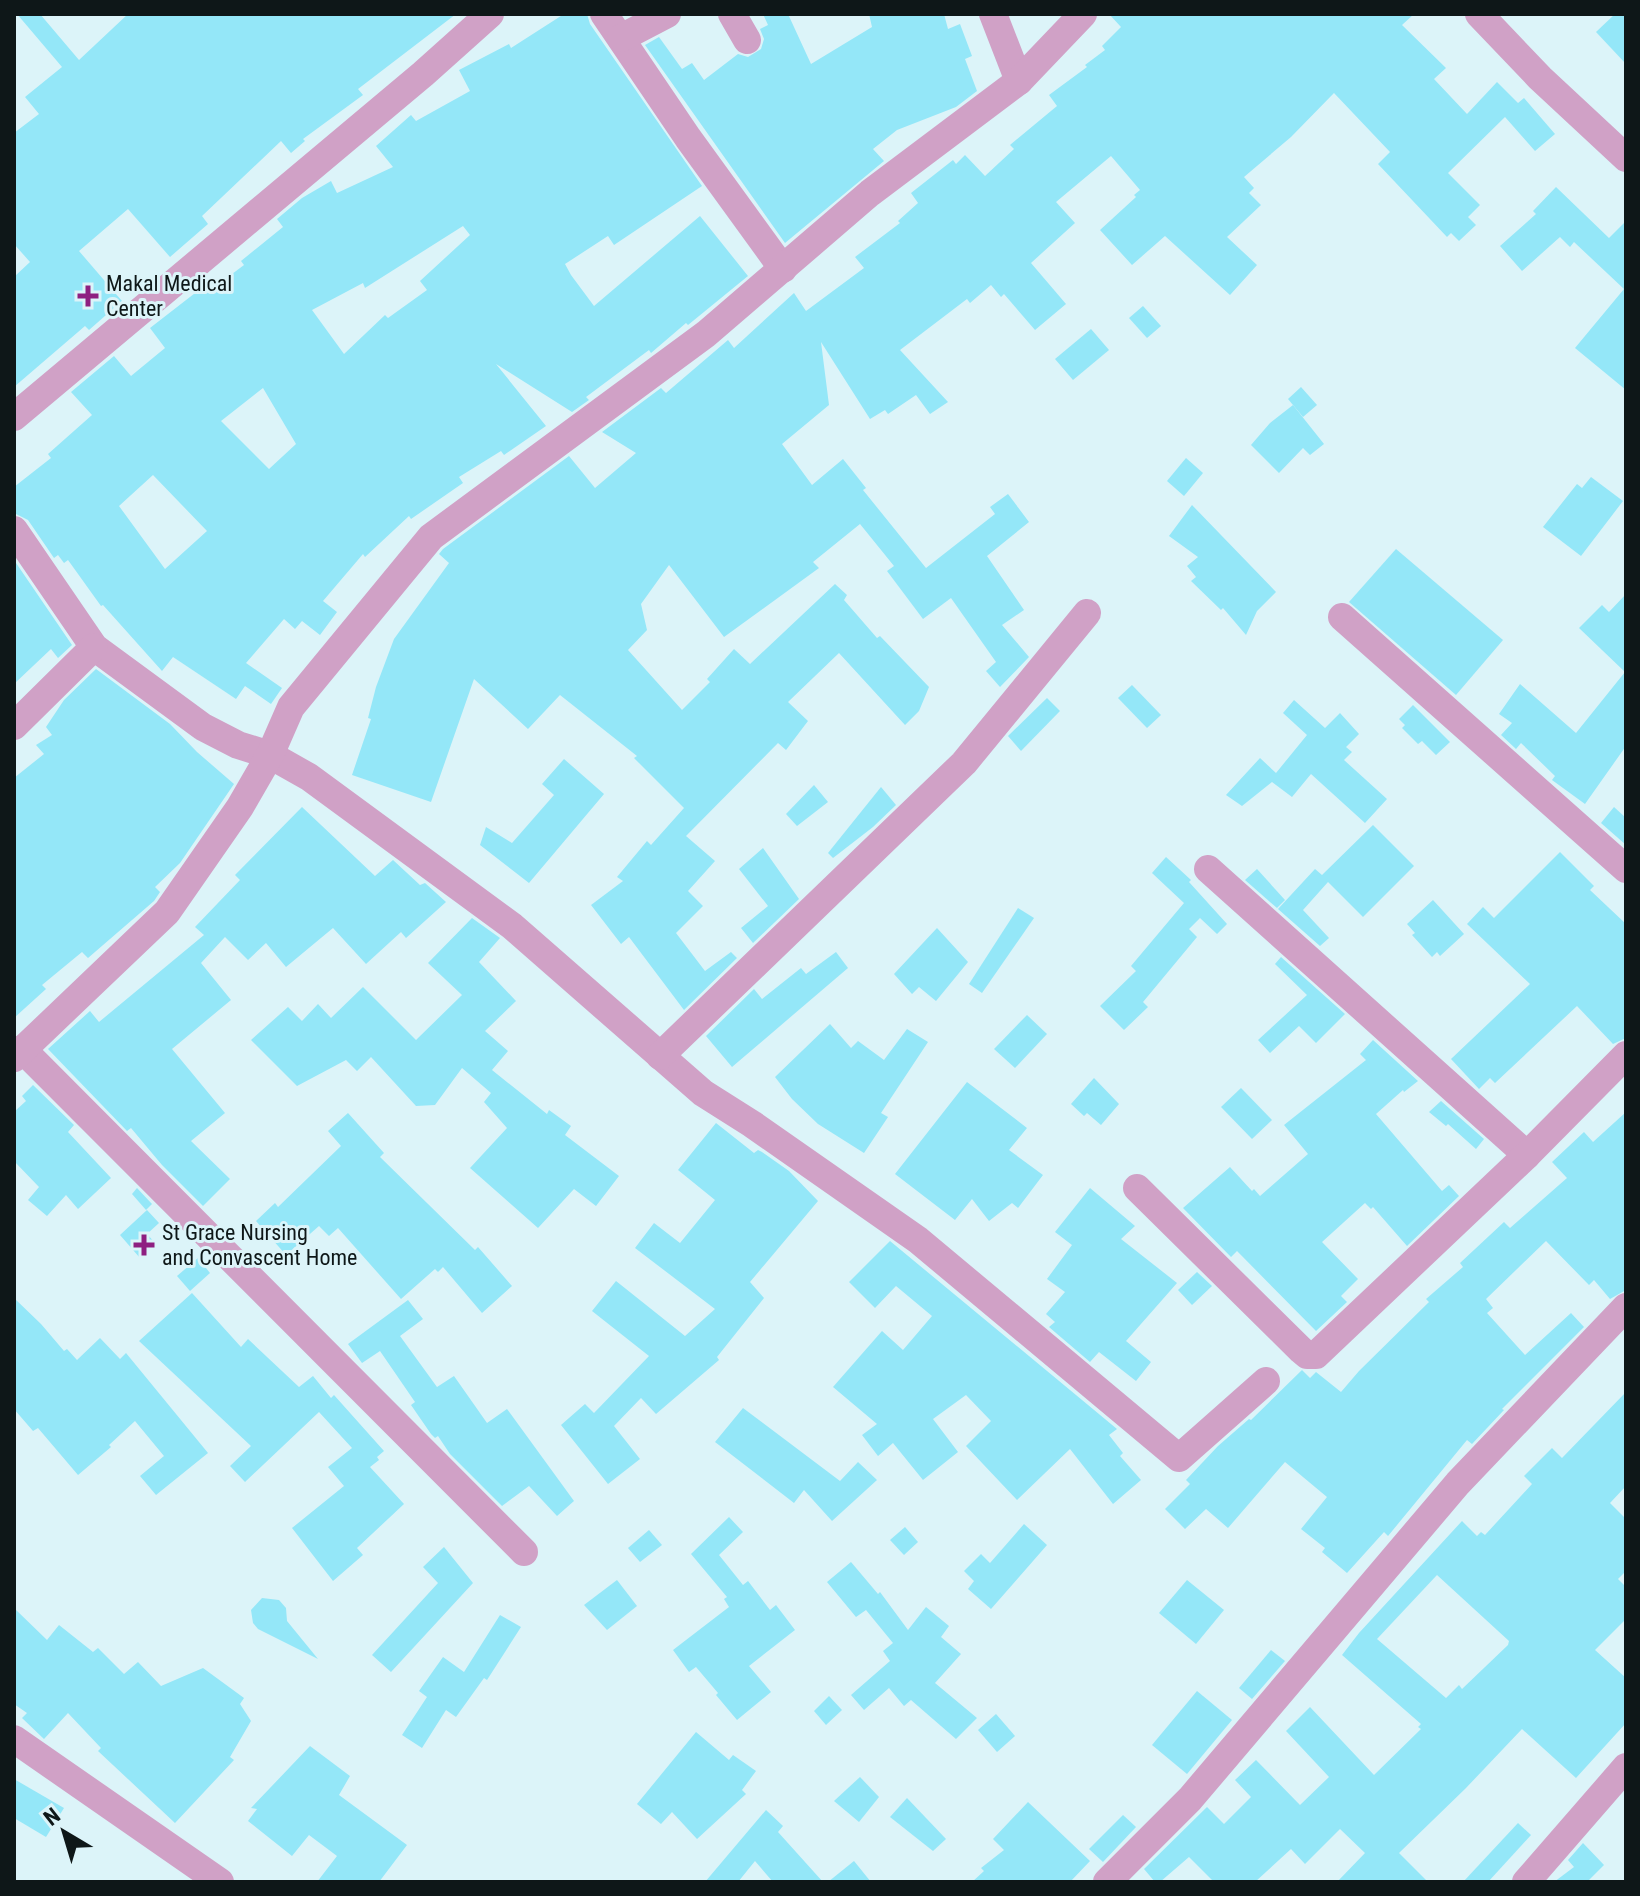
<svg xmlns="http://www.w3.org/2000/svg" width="1640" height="1896" viewBox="0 0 1640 1896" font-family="'Roboto Condensed',sans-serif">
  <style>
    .building { fill: #94e7f8; fill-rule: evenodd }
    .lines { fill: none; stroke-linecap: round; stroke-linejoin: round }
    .minor { stroke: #d0a1c6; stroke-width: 28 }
    .poi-dot { fill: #8e1f81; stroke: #dcf4f9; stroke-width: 3 }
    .labels { text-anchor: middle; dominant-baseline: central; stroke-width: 6; stroke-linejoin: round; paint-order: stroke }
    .poi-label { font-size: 22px; fill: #0e1718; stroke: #dcf4f9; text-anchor: start }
  </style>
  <rect width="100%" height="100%" fill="#dcf4f9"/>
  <g class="building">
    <path d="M17 14H40L79 60 128 14H456L358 89 363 95 303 139 305 141 291 153 281 141 202 216 208 224 170 257 128 209 79 251 122 301 89 330 85 326 14 387V277L30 262 14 244V133L39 114 25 97 62 67Z"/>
    <path d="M564 14H587L590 24 702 186 614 245 608 236 565 264 571 275 594 306 700 216 748 276 688 325 686 323 651 353 649 350 586 397 589 400 572 412 496 364 546 426 504 455 501 451 459 477 463 483 411 519 409 516 365 557 363 554 323 601 337 612 320 635 302 621 295 629 284 619 246 663 282 688 271 704 245 686 236 699 173 657 162 671 103 605 101 606 68 560 64 563 58 555 54 558 28 520 14 513V487L51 458 48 454 92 415 71 392 114 356 131 376 165 348 150 328 208 283 212 289 244 265 241 261 283 227 277 219 302 198 331 181 337 193 393 167 376 146 411 115 416 121 470 91 459 70 509 44 511 48ZM463 226 470 235 420 281 427 290 388 318 385 315 344 354 312 310 363 283 365 288ZM263 388 296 444 269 469 221 421ZM153 475 207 531 165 569 119 506Z"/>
    <path d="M763 14H788L811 64 872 27 869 14H944L948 29 960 24 972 56 965 59 977 91 956 107 897 130 873 149 884 161 785 243 645 45 659 37 682 69 692 63 704 80 738 54 748 57 761 49 764 39 760 29 768 25Z"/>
    <path d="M1109 14H1414L1402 25 1446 68 1434 79 1467 114 1497 82 1518 103 1524 98 1555 134 1535 151 1505 117 1448 173 1480 205 1468 217 1476 225 1459 241 1451 233 1447 237 1378 164 1390 152 1334 93 1291 137 1244 177 1254 188 1249 193 1261 205 1227 237 1257 265 1230 295 1165 236 1132 265 1100 230 1136 197 1134 195 1140 190 1111 156 1056 202 1075 223 1031 263 1066 304 1035 330 1004 294 1001 297 991 285 970 303 967 299 900 350 948 402 930 414 916 395 888 414 885 410 870 419 821 342 829 405 782 444 812 485 843 459 866 488 863 490 926 568 995 514 990 507 1008 494 1029 522 987 556 1024 610 1002 625 1029 657 1000 687 986 671 996 662 951 598 923 619 887 571 894 566 860 524 813 562 819 568 724 637 669 565 641 604 647 630 628 650 682 710 710 682 707 679 734 649 750 664 835 584 847 595 844 600 877 638 880 636 929 687 919 711 905 725 839 653 788 702 808 721 786 750 778 743 686 836 715 861 688 891 703 906 676 933 705 971 731 952 737 958 684 1010 629 937 621 944 591 905 623 881 617 877 647 841 651 845 684 808 634 758 637 756 560 695 528 729 474 679 431 802 352 775 371 719 368 718 376 687 394 639 449 563 439 554 443 549 569 456 595 488 636 453 602 432 661 388 666 393 728 340 734 348 794 293 806 311 864 268 855 257 900 223 898 221 918 203 911 193 953 160 956 164 965 155 985 176 1014 149 1010 145 1057 106 1049 95 1087 67 1085 65 1105 50 1102 46 1121 27Z"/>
    <path d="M1615 14H1626V64L1596 32Z"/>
    <path d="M1556 187 1609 238 1626 221V390L1575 348 1624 289 1574 242 1570 247 1560 237 1522 271 1500 246 1536 214 1533 211Z"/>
    <path d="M1143 306 1161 326 1147 338 1129 318Z"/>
    <path d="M1091 329 1109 350 1073 380 1055 359Z"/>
    <path d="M1301 387 1317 405 1303 417 1288 399Z"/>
    <path d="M1293 405 1324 444 1310 455 1303 448 1279 473 1251 445 1270 423Z"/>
    <path d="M1186 458 1203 473 1184 496 1167 481Z"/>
    <path d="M1591 477 1623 501 1581 556 1543 527 1577 484 1582 488Z"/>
    <path d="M1192 505 1276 592 1257 611 1246 635 1223 608 1221 610 1191 581 1196 577 1187 566 1198 557 1169 536Z"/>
    <path d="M1396 549 1503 640 1456 695 1349 602Z"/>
    <path d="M14 560 72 645 58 658 51 649 14 684Z"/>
    <path d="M1626 594V746L1585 804 1552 780 1555 776 1521 743 1516 749 1501 735 1512 723 1499 714 1520 684 1576 733 1625 672 1579 628 1602 605 1609 612Z"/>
    <path d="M96 669 170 724 197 752 234 784 180 863 155 887 160 892 154 901 88 958 82 952 42 985 46 989 14 1018V778L44 754 36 745 52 735 46 727 64 700Z"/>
    <path d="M1132 685 1161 715 1147 728 1118 698Z"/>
    <path d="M1047 698 1060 711 1021 751 1008 736Z"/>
    <path d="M1294 700 1325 728 1340 713 1359 734 1346 747 1352 752 1344 760 1387 799 1365 823 1311 774 1292 797 1272 782 1242 806 1226 795 1260 758 1276 773 1307 735 1283 713Z"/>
    <path d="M1413 705 1450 742 1436 755 1422 741 1418 744 1402 728 1405 725 1399 719Z"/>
    <path d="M564 759 604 794 529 883 480 845 486 827 512 843 554 795 542 784Z"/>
    <path d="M814 785 828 802 797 826 786 814Z"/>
    <path d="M881 787 896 805 873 827 833 858 828 853Z"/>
    <path d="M302 807 375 876 393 860 420 885 425 883 446 902 406 938 401 932 366 964 333 928 286 967 266 943 248 960 225 937 201 963 231 1000 172 1049 225 1113 191 1141 230 1179 203 1206 162 1165 131 1128 127 1131 48 1049 90 1011 99 1022 204 935 195 927 240 880 235 875Z"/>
    <path d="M1614 807 1626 818V845L1601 823Z"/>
    <path d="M1373 825 1414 866 1363 917 1328 882 1303 910 1329 938 1320 946 1278 909 1315 869 1322 875Z"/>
    <path d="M763 848 799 899 753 943 741 928 768 906 739 869Z"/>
    <path d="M1560 852 1594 886 1590 890 1626 924V1038L1613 1044 1577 1006 1495 1083 1490 1078 1479 1089 1451 1059 1530 984 1467 924 1483 907 1494 918Z"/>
    <path d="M1166 857 1191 880 1189 882 1227 924 1217 934 1200 918 1189 929 1197 937 1143 1002 1148 1007 1124 1030 1100 1006 1136 971 1131 966 1184 903 1152 873Z"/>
    <path d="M1257 869 1285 900 1277 908 1245 880Z"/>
    <path d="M1433 900 1464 934 1440 956 1437 952 1432 957 1412 935 1415 933 1407 924Z"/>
    <path d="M1018 908 1034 918 982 993 969 984Z"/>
    <path d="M472 918 500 938 479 962 516 1001 485 1031 508 1051 492 1070 547 1114 549 1110 571 1126 565 1135 619 1176 596 1206 574 1189 538 1228 470 1168 507 1128 484 1102 491 1093 462 1068 435 1105 416 1106 371 1057 357 1071 346 1060 297 1086 251 1040 288 1007 302 1021 318 1004 331 1018 363 987 416 1040 462 995 428 963Z"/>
    <path d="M937 928 968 962 936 1001 919 987 912 994 894 974Z"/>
    <path d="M836 952 848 968 732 1067 706 1036 754 989 762 999 801 968 806 974Z"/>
    <path d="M1281 957 1345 1014 1316 1043 1299 1026 1270 1053 1258 1040 1307 995 1275 964Z"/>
    <path d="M1027 1015 1047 1034 1015 1068 994 1049Z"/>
    <path d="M830 1024 851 1048 858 1041 884 1060 907 1029 928 1042 881 1113 888 1117 864 1153 818 1124 792 1099 775 1077Z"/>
    <path d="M1373 1040 1418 1081 1404 1092 1403 1090 1376 1114 1442 1191 1449 1185 1459 1196 1407 1246 1373 1207 1371 1209 1365 1203 1322 1242 1358 1279 1341 1296 1347 1302 1316 1331 1237 1251 1231 1257 1183 1208 1230 1167 1252 1191 1254 1189 1260 1196 1308 1154 1284 1125 1366 1060 1360 1054Z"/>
    <path d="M1094 1078 1119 1104 1101 1125 1087 1113 1084 1116 1071 1104Z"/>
    <path d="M967 1082 1027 1128 1009 1150 1043 1175 1018 1208 1012 1203 989 1221 972 1199 955 1220 895 1174Z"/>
    <path d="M33 1085 74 1125 68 1132 111 1178 78 1209 66 1195 47 1216 28 1200 39 1187 14 1161V1112L26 1101 22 1096Z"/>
    <path d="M1241 1088 1272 1120 1252 1139 1221 1107Z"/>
    <path d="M1441 1101 1484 1139 1476 1149 1448 1124 1446 1126 1429 1112Z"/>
    <path d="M1626 1112V1290L1610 1299 1594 1280 1589 1285 1546 1241 1486 1299 1493 1308 1487 1313 1525 1355 1571 1313 1584 1327 1502 1409 1504 1410 1472 1444 1467 1440 1388 1536 1384 1532 1347 1573 1322 1552 1325 1548 1301 1529 1327 1497 1285 1462 1228 1528 1206 1509 1185 1529 1165 1509 1190 1484 1186 1480 1218 1446 1249 1419 1251 1420 1302 1370 1310 1378 1316 1372 1341 1392 1359 1371 1429 1302 1426 1299 1463 1267 1460 1263 1504 1222 1510 1228 1567 1178 1552 1162 1584 1132 1593 1142Z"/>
    <path d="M348 1113 384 1153 380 1157 475 1250 478 1247 512 1286 482 1313 443 1267 438 1272 435 1269 401 1299 338 1228 329 1236 319 1226 286 1255 256 1221 275 1203 278 1207 341 1146 328 1131Z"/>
    <path d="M716 1123 754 1153 758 1150 762 1152 789 1171 818 1201 750 1282 764 1298 717 1357 719 1360 656 1414 641 1398 614 1426 640 1459 608 1484 561 1425 585 1404 594 1413 649 1356 592 1311 616 1281 685 1336 715 1309 635 1248 654 1223 680 1243 715 1200 678 1170Z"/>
    <path d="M137 1188 152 1204 146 1210 132 1194Z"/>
    <path d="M1090 1188 1135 1226 1121 1239 1177 1283 1126 1341 1151 1362 1136 1381 1099 1352 1090 1362 1049 1327 1055 1322 1046 1314 1065 1292 1047 1279 1072 1245 1055 1232Z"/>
    <path d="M147 1210 159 1223 147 1234 156 1244 140 1258 120 1235Z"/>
    <path d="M890 1241 1117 1429 1109 1435 1123 1453 1120 1456 1141 1480 1113 1504 1070 1449 1017 1500 966 1446 991 1421 966 1395 933 1419 958 1452 923 1480 893 1443 878 1456 862 1435 877 1424 833 1387 882 1331 903 1350 932 1316 896 1286 875 1308 849 1282Z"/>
    <path d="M198 1258 210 1273 190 1291 177 1276Z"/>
    <path d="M1197 1272 1212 1286 1192 1305 1178 1290Z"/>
    <path d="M192 1293 241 1347 248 1339 299 1387 313 1376 331 1398 334 1395 384 1451 377 1457 379 1460 370 1467 404 1504 357 1548 363 1555 333 1581 292 1528 344 1486 328 1467 352 1448 319 1412 245 1482 230 1466 251 1446 139 1341Z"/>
    <path d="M14 1298 41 1324 64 1351 67 1349 77 1360 100 1338 120 1359 126 1353 208 1453 156 1495 140 1476 164 1456 135 1421 109 1445 111 1447 78 1475 38 1428 33 1431 14 1409Z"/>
    <path d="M408 1300 423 1319 400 1336 437 1387 454 1376 487 1423 507 1409 574 1501 557 1516 529 1486 502 1506 450 1454 438 1436 435 1438 431 1434 411 1405 415 1402 380 1351 362 1363 348 1344Z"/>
    <path d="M1626 1392V1486L1610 1503 1626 1519V1571L1618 1579 1626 1587V1619L1595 1650 1626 1678V1723L1576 1778 1522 1729 1466 1788 1399 1853 1428 1882H1337L1365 1853 1340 1829 1305 1864 1291 1849 1255 1882H1214L1189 1857 1160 1882H1155L1144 1869 1207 1807 1224 1824 1251 1797 1235 1780 1256 1760 1300 1805 1329 1777 1286 1731 1310 1707 1374 1775 1421 1729 1418 1727 1421 1724 1342 1655 1359 1633 1462 1521 1477 1536 1481 1532 1485 1535 1532 1484 1524 1476 1552 1448 1562 1458ZM1437 1575 1509 1641 1508 1645 1462 1689 1459 1685 1446 1698 1377 1639Z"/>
    <path d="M743 1408 840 1481 858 1462 877 1480 832 1521 804 1490 794 1503 715 1442Z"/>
    <path d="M729 1517 743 1532 719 1555 743 1585 748 1581 770 1610 776 1605 795 1630 749 1666 771 1692 737 1720 716 1695 718 1693 696 1667 689 1672 673 1650 729 1607 724 1599 727 1597 691 1554Z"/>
    <path d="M1024 1524 1047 1545 991 1609 968 1589 974 1581 964 1571 981 1554 990 1563Z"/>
    <path d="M905 1527 918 1542 904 1555 890 1540Z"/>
    <path d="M649 1530 662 1545 640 1562 628 1548Z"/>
    <path d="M444 1547 473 1583 391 1672 372 1655 438 1583 423 1567Z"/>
    <path d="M851 1562 878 1594 880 1592 908 1630 926 1607 949 1626 941 1637 961 1654 935 1683 977 1718 956 1739 911 1700 904 1706 889 1688 864 1710 851 1695 890 1661 883 1651 893 1643 866 1610 856 1617 827 1582Z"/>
    <path d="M617 1580 637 1606 607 1630 584 1605Z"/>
    <path d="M1187 1580 1224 1610 1196 1644 1159 1613Z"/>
    <path d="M262 1598 279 1600 286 1608 287 1621 318 1659 258 1629 253 1623 251 1610Z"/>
    <path d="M14 1608 47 1640 59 1625 93 1652 98 1648 124 1674 138 1662 161 1686 203 1668 244 1698 240 1704 251 1721 230 1757 234 1760 175 1823 98 1751 101 1748 68 1713 44 1739 22 1718 27 1713 14 1704Z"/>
    <path d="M500 1615 521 1627 487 1680 484 1678 456 1717 446 1710 422 1748 402 1735 427 1697 419 1691 443 1657 464 1672Z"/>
    <path d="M1271 1650 1285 1661 1252 1699 1239 1688Z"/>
    <path d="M1197 1691 1232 1720 1187 1774 1152 1745Z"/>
    <path d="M829 1696 842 1710 826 1725 814 1711Z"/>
    <path d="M996 1714 1015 1736 997 1752 978 1730Z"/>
    <path d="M696 1732 729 1760 733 1755 756 1771 742 1790 746 1794 697 1839 672 1812 661 1824 637 1804Z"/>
    <path d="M310 1746 350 1776 339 1795 407 1845 379 1882H317L337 1856 309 1835 292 1856 248 1821 257 1809 251 1808Z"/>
    <path d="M860 1777 879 1797 859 1822 834 1801Z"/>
    <path d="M14 1779 64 1808 46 1837 14 1818Z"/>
    <path d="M907 1798 946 1839 933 1851 890 1817Z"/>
    <path d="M1028 1802 1090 1861 1070 1882H972L984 1871 981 1868 1004 1850 993 1839Z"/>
    <path d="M766 1810 783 1826 778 1832 823 1882H773L755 1861 738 1882H705Z"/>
    <path d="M1123 1815 1136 1827 1103 1862 1089 1849Z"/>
    <path d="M1518 1823 1531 1835 1488 1882H1463Z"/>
    <path d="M1583 1843 1604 1865 1587 1882H1554L1574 1867 1568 1860Z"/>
    <path d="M854 1861 871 1882H828Z"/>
  </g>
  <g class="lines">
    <g class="minor">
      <path d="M604 14 688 138 783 269"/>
      <path d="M732 14 747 40"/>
      <path d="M993 14 1019 81"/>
      <path d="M1479 14 1540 78 1626 158"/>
      <path d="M621 38 667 14"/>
      <path d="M14 417 423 74 490 14"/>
      <path d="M14 530 94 647 203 727 238 745 270 755 309 777 512 926 703 1093 752 1124 918 1240 1179 1458 1266 1381"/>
      <path d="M1342 617 1626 869"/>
      <path d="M14 726 94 647"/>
      <path d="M1208 869 1527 1155"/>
      <path d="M22 1049 524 1552"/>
      <path d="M660 1056 964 763 1087 613"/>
      <path d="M14 1058 167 912 240 807 270 755 291 707 431 537 706 334 870 193 1019 81 1083 14"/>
      <path d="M1137 1188 1301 1350 1307 1355H1316L1527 1155 1626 1055"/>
      <path d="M14 1739 220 1882"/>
      <path d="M1107 1882 1190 1799 1458 1483 1626 1307"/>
      <path d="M1526 1882 1626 1767"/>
    </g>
  </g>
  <g class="poi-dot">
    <path d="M84 284h8v8h8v8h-8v8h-8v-8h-8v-8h8z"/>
    <path d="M140 1233h8v8h8v8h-8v8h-8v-8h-8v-8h8z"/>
  </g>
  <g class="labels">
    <g class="poi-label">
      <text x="106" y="283">Makal Medical<tspan x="106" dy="25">Center</tspan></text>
      <text x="162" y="1232">St Grace Nursing<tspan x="162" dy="25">and Convascent Home</tspan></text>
    </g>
  </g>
  <rect width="1640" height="1896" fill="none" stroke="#0e1718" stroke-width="32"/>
  <g transform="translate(64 1832) rotate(322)" stroke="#dcf4f9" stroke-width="6" paint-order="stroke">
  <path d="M0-6L14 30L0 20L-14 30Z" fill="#0e1718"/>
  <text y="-12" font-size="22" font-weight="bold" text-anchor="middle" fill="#0e1718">N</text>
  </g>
</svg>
